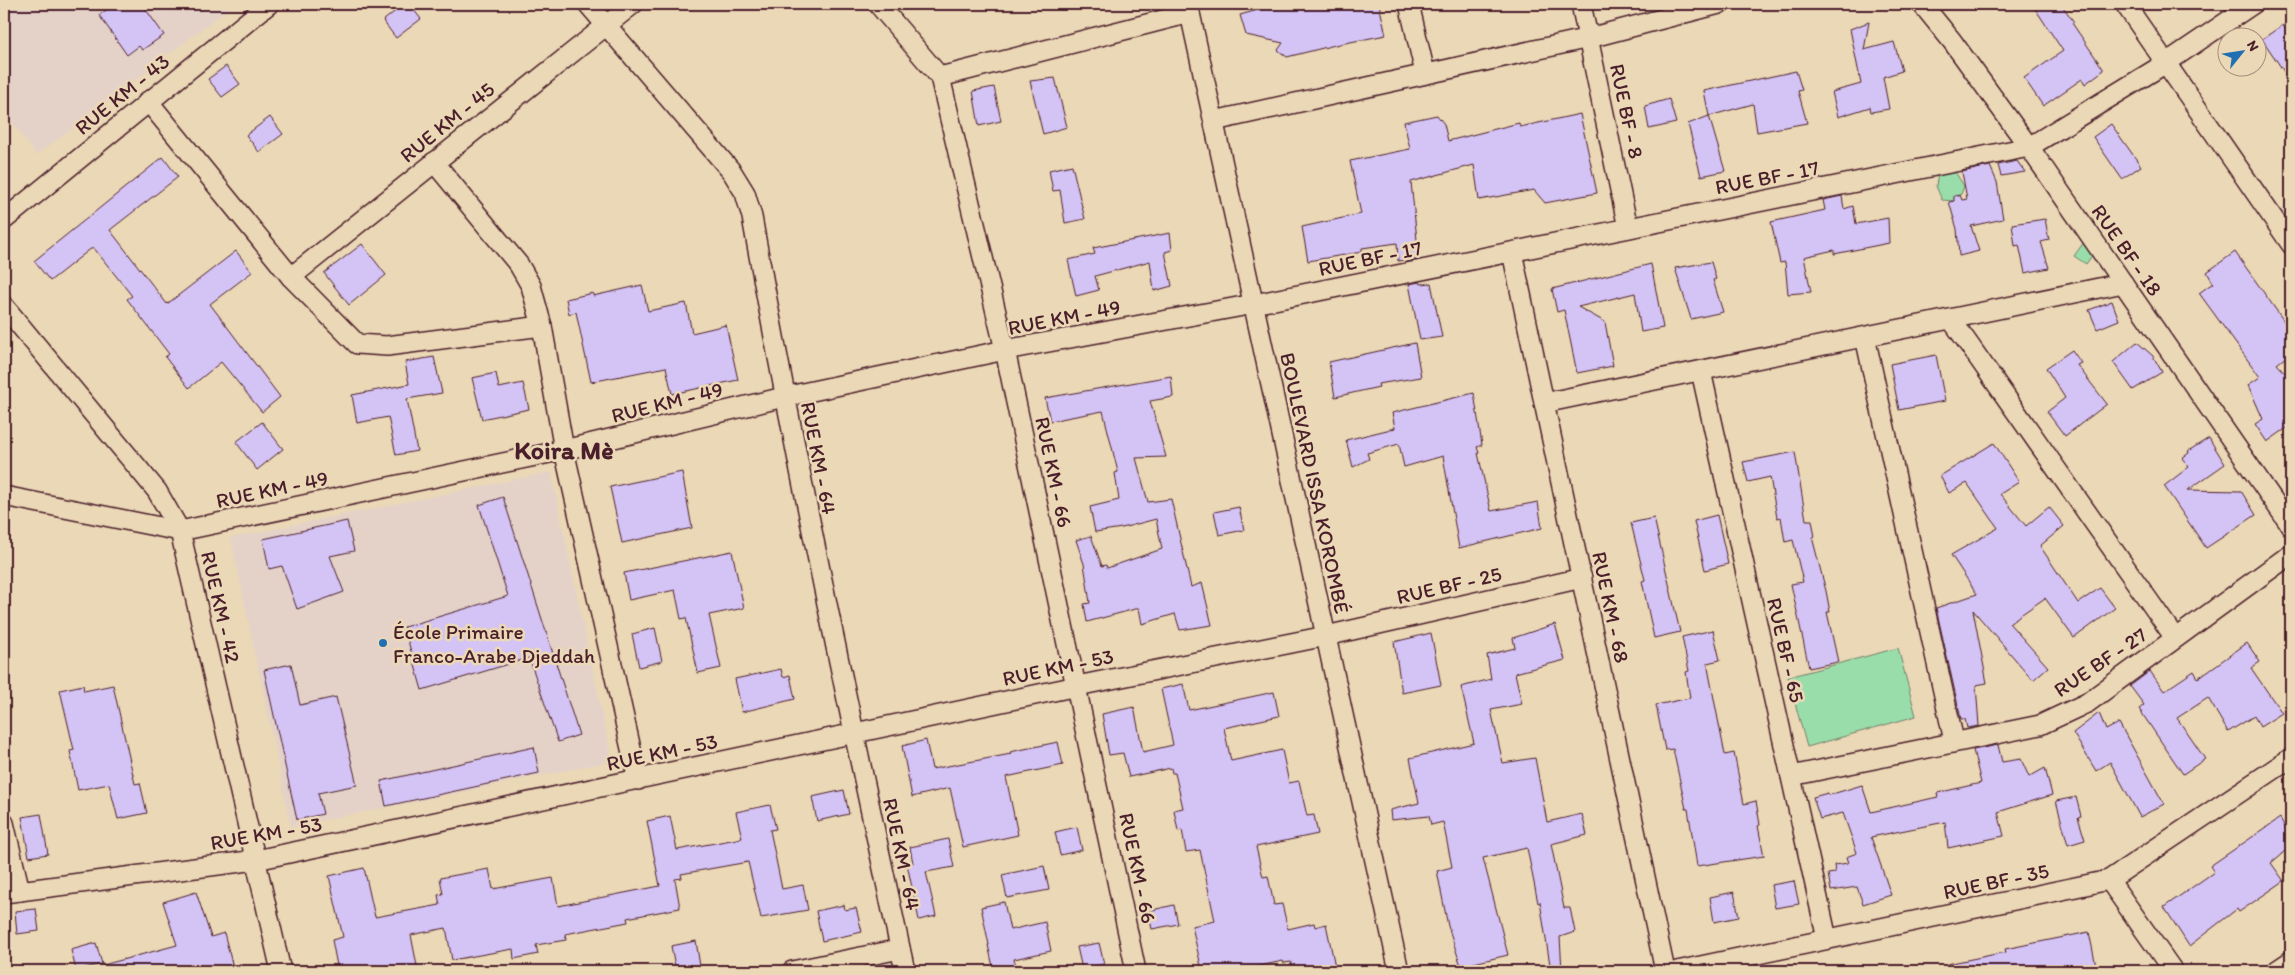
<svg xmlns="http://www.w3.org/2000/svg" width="2295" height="975" viewBox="0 0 2295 975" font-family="Itim,sans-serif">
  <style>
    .built { fill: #e4d2c9 }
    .green { fill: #99deaa; stroke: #727e6a }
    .building { fill: #d4c3f5; stroke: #4a1f2b }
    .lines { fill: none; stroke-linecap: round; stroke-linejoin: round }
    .minor-casing { stroke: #4a1f2b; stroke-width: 22 }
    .minor { stroke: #ebd8b6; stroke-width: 19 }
    .poi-dot { fill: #1f6fb2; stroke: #ebd8b6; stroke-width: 2 }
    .labels { text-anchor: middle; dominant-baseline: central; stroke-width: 5; stroke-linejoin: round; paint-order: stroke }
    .street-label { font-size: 21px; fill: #4a1f2b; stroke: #ebd8b6 }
    .poi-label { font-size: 21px; fill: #4a1f2b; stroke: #ebd8b6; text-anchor: start }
    .district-label { font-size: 26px; font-weight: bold; fill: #4a1f2b; stroke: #ebd8b6 }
  </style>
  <rect width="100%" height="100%" fill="#ebd8b6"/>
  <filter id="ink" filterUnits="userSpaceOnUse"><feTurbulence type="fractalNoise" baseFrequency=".02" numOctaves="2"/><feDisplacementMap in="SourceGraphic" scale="10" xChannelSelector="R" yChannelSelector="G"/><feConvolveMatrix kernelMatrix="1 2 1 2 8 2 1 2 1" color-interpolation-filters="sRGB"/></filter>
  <g filter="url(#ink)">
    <g class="built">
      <path d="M4 4H234L80 123 36 155 4 111Z"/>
      <path d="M551 472 612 761 291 827 231 538Z"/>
    </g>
    <g class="green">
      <path d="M1955 172 1964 186 1961 194 1954 201 1942 200 1936 186 1938 173Z"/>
      <path d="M2084 242 2096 250 2086 264 2074 256Z"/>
      <path d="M1898 648 1916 716 1807 747 1788 677Z"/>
    </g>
    <g class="building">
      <path d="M115 4H142L164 35 142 50 139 46 127 55 99 15Z"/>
      <path d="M404 4H409L421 19 396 38 383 21Z"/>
      <path d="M1279 4H1379L1386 35 1335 45 1287 57 1278 50 1283 43 1246 35 1240 15Z"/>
      <path d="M2032 4H2061L2074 22 2072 23 2104 70 2085 84 2082 79 2043 106 2024 78 2063 51Z"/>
      <path d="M1869 22 1864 50 1894 42 1902 71 1883 77 1889 109 1871 112 1870 107 1838 117 1832 92 1861 84 1850 29Z"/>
      <path d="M2283 25 2291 38V82L2262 39Z"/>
      <path d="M226 66 240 84 222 97 208 79Z"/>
      <path d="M1796 71 1802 90 1798 91 1807 123 1757 132 1753 104 1709 116 1704 91Z"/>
      <path d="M1055 78 1067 127 1043 134 1030 81Z"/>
      <path d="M994 87 1001 121 979 126 973 91Z"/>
      <path d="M1669 99 1676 123 1649 129 1645 106Z"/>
      <path d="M1580 114 1597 193 1545 203 1534 190 1479 200 1474 165 1411 182 1419 259 1405 262V260L1398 261 1397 243 1362 248V252L1308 261 1302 227 1361 214 1350 161 1410 149 1404 122 1437 115 1444 124 1448 141 1519 123 1520 127Z"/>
      <path d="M1709 116 1725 171 1701 176 1688 124Z"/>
      <path d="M270 117 283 134 259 152 246 135Z"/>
      <path d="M2111 124 2141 166 2122 179 2093 137Z"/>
      <path d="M163 157 178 177 110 230 167 304 236 251 252 272 210 304 280 397 262 412 221 362 189 388 165 357 169 354 127 299 132 296 93 247 50 281 34 261Z"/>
      <path d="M2017 161 2025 172 2001 176 1998 165Z"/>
      <path d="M1072 165 1085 219 1065 223 1060 190 1053 191 1049 170Z"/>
      <path d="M1990 166 1997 182 2003 219 1971 226 1979 251 1959 256 1957 229 1949 202 1954 201V196L1960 195 1962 200 1967 199 1962 172Z"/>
      <path d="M1842 196 1844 209 1853 206 1856 224 1888 218 1889 243 1834 254V250L1804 257 1811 292 1788 294 1785 262 1780 263 1771 222 1825 210 1823 200Z"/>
      <path d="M2045 219 2049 240 2041 242 2049 268 2025 273 2019 245 2015 246 2012 224Z"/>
      <path d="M1170 233 1172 250 1165 252 1172 286 1154 291 1150 261 1095 276 1099 290 1076 296 1068 260 1095 254 1093 248Z"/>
      <path d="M362 244 386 275 349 305 324 273Z"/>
      <path d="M2235 252 2291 331V353L2277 364 2291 379V425L2267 442 2255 424 2263 419 2248 385 2260 377 2199 293 2213 283 2207 272Z"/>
      <path d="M1711 262 1716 279 1713 280 1723 312 1691 319 1675 268Z"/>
      <path d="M1651 264 1663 328 1641 332 1635 293 1578 307 1605 322 1613 366 1577 373 1564 310 1557 312 1552 289Z"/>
      <path d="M1420 282 1421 284 1431 283 1442 337 1420 340 1409 284Z"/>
      <path d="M642 285 648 311 686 303 692 333 726 325 738 380 672 394 666 367 591 382 576 312 569 314 566 299 593 293V296Z"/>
      <path d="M2112 301 2119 320 2097 329 2089 310Z"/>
      <path d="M2137 342 2153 356 2162 372 2133 390 2113 362Z"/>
      <path d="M1415 343 1421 377 1378 384 1379 387 1335 397 1329 362Z"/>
      <path d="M2072 350 2081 363 2077 365 2107 404 2065 436 2047 412 2065 398 2046 368Z"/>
      <path d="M1936 355 1945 401 1899 410 1890 364Z"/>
      <path d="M434 357 442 393 407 399 417 451 396 455 388 417 357 423 352 395 409 384 405 362Z"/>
      <path d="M496 373 499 388 523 383 529 409 482 419 472 378Z"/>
      <path d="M1171 376 1173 397 1150 401 1166 457 1136 458 1148 502 1171 499 1191 587 1202 583 1212 625 1180 630 1175 614 1142 624 1139 608 1087 622 1084 604 1090 603 1084 564 1076 540 1091 536 1102 566 1106 565 1107 568 1162 549 1156 519 1122 528 1095 532 1090 507 1119 500 1115 473 1118 472 1103 411 1050 421 1045 398Z"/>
      <path d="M1474 393 1482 445 1477 447 1479 453H1478L1491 511 1538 502 1542 528 1459 548 1443 456 1404 467 1399 444 1367 453 1369 459 1353 467 1346 440 1395 428 1392 413Z"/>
      <path d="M262 422 283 449 257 470 236 442Z"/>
      <path d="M2209 438 2225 464 2188 490 2241 491 2256 515 2206 548 2164 486 2189 467 2182 458 2189 453 2188 451Z"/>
      <path d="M1994 443 2019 482 2000 494 2026 526 2049 507 2064 526 2040 546 2078 603 2100 588 2115 608 2074 638 2045 598 2009 623 2048 667 2033 680 1973 610 1987 683 1976 685 1979 726 1967 728 1965 719H1961L1936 608 1977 594 1951 555 1998 528 1967 483 1949 493 1940 476Z"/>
      <path d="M1795 452 1806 520H1812L1815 537H1812L1826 591 1830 612H1827L1838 662 1809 668 1791 584 1803 582 1793 540 1785 542 1781 517 1777 518 1770 477 1748 482 1743 462Z"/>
      <path d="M682 472 692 528 622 543 610 487Z"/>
      <path d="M503 497 579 735 558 742 529 658 422 690 404 627 508 596 479 505Z"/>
      <path d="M1239 507 1244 530 1219 535 1214 512Z"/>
      <path d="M1717 515 1728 564 1705 570 1694 521Z"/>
      <path d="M1654 518 1680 632 1654 638 1642 581 1645 580 1631 523Z"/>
      <path d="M347 521 354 551 330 556 344 592 297 609 282 566 269 569 263 539Z"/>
      <path d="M732 551 744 608 709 615 721 668 698 673 686 618 681 619 675 590 629 600 624 573Z"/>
      <path d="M1555 624 1565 660 1515 673 1522 704 1491 710 1503 763 1535 758 1547 822 1582 814 1587 835 1551 844 1564 908H1570L1575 932 1560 937 1562 971H1551L1540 902 1538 903 1527 848 1483 858 1508 955 1461 966 1448 926 1437 871 1452 867 1443 822 1431 825 1429 816 1391 820 1390 810 1419 803 1410 758 1474 743 1461 687 1491 679 1487 655 1515 648 1513 638Z"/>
      <path d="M655 628 662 661 639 667 632 634Z"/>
      <path d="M1713 630 1720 660 1707 663 1725 755 1734 753 1744 804 1756 801 1760 825 1758 826 1764 856 1697 866 1688 809H1686L1673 749 1665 750 1656 705 1690 698 1686 672 1689 671 1682 637Z"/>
      <path d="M1431 633 1441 685 1402 693 1394 642Z"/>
      <path d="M2247 643 2260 662 2251 668 2282 713 2260 727 2254 716 2228 732 2208 698 2177 718 2205 759 2183 774 2139 709 2144 705 2130 686 2150 671 2164 691 2194 671 2198 678Z"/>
      <path d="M291 664 300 705 336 697 357 785 318 793 323 814 297 820 264 670Z"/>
      <path d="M781 669 783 677 790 675 795 699 742 712 735 679Z"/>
      <path d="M1183 684 1189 710 1274 692 1279 716 1224 728 1231 761 1282 750 1289 783 1299 781 1307 816 1314 815 1318 834 1256 847 1263 877 1268 876 1274 905 1282 904 1288 929 1314 923 1315 927 1326 924 1336 971H1293L1291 962 1284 963 1283 961 1236 971H1202L1192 926 1215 921 1200 850 1186 852 1182 830 1178 831 1174 810 1183 808 1175 773H1172L1171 768 1129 777 1123 753 1109 755 1102 714 1134 707 1143 752 1173 745 1161 689Z"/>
      <path d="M83 685 84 691 113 685 135 784 140 783 147 813 118 819 109 784 78 790 70 751 74 750 60 690Z"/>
      <path d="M2099 713 2106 730 2119 723 2164 804 2140 817 2110 762 2096 771 2073 733Z"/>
      <path d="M926 740 932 769 1011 754 1010 752 1058 742 1063 765 1006 777 1018 835 963 847 950 788 912 797 902 746Z"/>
      <path d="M1998 745 2002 762 2021 759 2029 777 2045 768 2052 795 1998 812 2004 836 1948 848 1945 822 1871 837 1891 895 1863 904 1857 887 1831 891 1828 874 1835 873 1834 865 1848 863 1846 857 1857 853 1843 813 1820 819 1813 797 1828 793 1829 795 1862 785 1871 812 1938 797 1937 793 1981 783 1973 750Z"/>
      <path d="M534 747 539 773 386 806 381 781Z"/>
      <path d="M844 790 849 814 817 821 812 797Z"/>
      <path d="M2076 797 2081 816 2078 817 2085 840 2068 845 2056 801Z"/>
      <path d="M770 805 776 829 770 830 782 889 803 885 808 910 761 918 748 862 681 874 682 878 675 879 680 908 627 918 628 922 565 934 566 940 536 945 538 954 514 959 513 949 452 960 446 928 411 935 418 971H338L332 940 343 937 329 876 364 868 375 917 440 905 438 895 443 894 440 878 489 869 493 889 553 878 558 906 660 886 647 821 670 816 677 850 742 838 736 812Z"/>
      <path d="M41 814 48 854 29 857 22 817Z"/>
      <path d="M2280 818 2291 838V846L2271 863 2284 881 2239 912 2237 909 2189 946 2164 907 2214 872 2210 866Z"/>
      <path d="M1077 827 1082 850 1060 855 1055 832Z"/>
      <path d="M948 839 954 867 926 872 936 916 919 920 907 864 913 863 910 847Z"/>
      <path d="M1044 866 1049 890 1007 898 1002 875Z"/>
      <path d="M1794 881 1799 904 1775 908 1771 885Z"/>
      <path d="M196 892 211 937 224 933 234 971H104L103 965 177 945 163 902Z"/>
      <path d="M1734 892 1739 917 1714 922 1710 897Z"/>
      <path d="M1004 902 1010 930 1045 922 1051 951 1014 959 1016 971H994L988 945H989L981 907Z"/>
      <path d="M844 905 845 910 856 908 862 932 822 941 816 911Z"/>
      <path d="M1174 905 1178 924 1152 929 1148 911Z"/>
      <path d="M36 909 39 931 17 934 15 911Z"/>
      <path d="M2089 932 2097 971H1948L1947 964 2006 952 2005 949Z"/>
      <path d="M696 941 700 966 676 971 671 946Z"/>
      <path d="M96 943 102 964 76 970 71 950Z"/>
      <path d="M1099 943 1104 964 1082 969 1077 947Z"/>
    </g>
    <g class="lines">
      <g class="minor-casing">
        <g id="minor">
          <path d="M588 4 732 172 745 193 752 217C797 470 851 720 905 971"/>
          <path d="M878 4 940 77 1005 350 1136 971"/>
          <path d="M1188 4 1399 971"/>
          <path d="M1409 4 1425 73"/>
          <path d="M1581 4 1628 228"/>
          <path d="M1922 4 1952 41 2029 147 2291 526"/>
          <path d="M2125 4 2291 244"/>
          <path d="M940 77 1190 13"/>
          <path d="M148 101 291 277 357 344 387 346 542 326"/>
          <path d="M1214 121 1589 38 1719 4"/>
          <path d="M434 162 519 265 531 286 542 326 564 450 638 780"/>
          <path d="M4 220 269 4"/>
          <path d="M1512 252 1665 971"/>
          <path d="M291 277 633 4"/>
          <path d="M4 306 157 491 180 531 281 971"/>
          <path d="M1951 319 2175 638"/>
          <path d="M1865 337 1954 741"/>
          <path d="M1701 371 1827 939"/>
          <path d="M1544 403 2123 283"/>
          <path d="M4 496 180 531 564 450 784 397 1005 350 1254 304 2029 147 2166 63 2253 4"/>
          <path d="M1791 776 2040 725 2087 703 2291 554"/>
          <path d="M4 823 20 891"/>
          <path d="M2109 880 2173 971"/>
          <path d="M4 893 256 860 1077 686 1326 636 1582 578"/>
          <path d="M792 971 900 949"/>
          <path d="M1677 971 2109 880 2291 758"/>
          <path d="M2276 971 2291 961"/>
        </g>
      </g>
      <use href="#minor" class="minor"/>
    </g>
  </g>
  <circle class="poi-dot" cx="383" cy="643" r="5"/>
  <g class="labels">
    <g class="street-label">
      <text transform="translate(122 94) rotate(-39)">RUE KM - 43</text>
      <text transform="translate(1627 111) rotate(78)">RUE BF - 8</text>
      <text transform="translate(447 122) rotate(-39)">RUE KM - 45</text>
      <text transform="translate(1767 177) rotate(-11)">RUE BF - 17</text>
      <text transform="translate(2127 250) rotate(55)">RUE BF - 18</text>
      <text transform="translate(1370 258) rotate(-12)">RUE BF - 17</text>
      <text transform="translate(1064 317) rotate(-11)">RUE KM - 49</text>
      <text transform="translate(667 402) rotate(-14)">RUE KM - 49</text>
      <text transform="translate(819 458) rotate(79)">RUE KM - 64</text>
      <text transform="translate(1054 472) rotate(78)">RUE KM - 66</text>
      <text transform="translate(1315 483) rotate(78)">BOULEVARD ISSA KOROMBÉ</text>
      <text transform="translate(272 489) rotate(-12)">RUE KM - 49</text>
      <text transform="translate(1449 585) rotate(-13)">RUE BF - 25</text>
      <text transform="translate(221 607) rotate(77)">RUE KM - 42</text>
      <text transform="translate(1611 607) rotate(78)">RUE KM - 68</text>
      <text transform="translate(1786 650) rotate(77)">RUE BF - 65</text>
      <text transform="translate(2100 662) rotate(-34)">RUE BF - 27</text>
      <text transform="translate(1058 667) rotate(-12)">RUE KM - 53</text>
      <text transform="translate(662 752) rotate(-12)">RUE KM - 53</text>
      <text transform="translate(266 833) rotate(-10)">RUE KM - 53</text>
      <text transform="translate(902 854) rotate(78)">RUE KM - 64</text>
      <text transform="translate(1138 868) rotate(78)">RUE KM - 66</text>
      <text transform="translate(1996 881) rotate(-12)">RUE BF - 35</text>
    </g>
    <g class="poi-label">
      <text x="393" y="631">École Primaire<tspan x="393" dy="24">Franco-Arabe Djeddah</tspan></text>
    </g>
    <g class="district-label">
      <text x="564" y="450">Koira Mè</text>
    </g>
  </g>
  <rect width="2295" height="975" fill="none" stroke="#ebd8b6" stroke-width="20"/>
  <rect x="10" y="10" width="2275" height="955" fill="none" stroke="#4a1f2b" stroke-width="2" filter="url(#ink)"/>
  <g transform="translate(2242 52) rotate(60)"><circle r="24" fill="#ebd8b6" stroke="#ab8e7e"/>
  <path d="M0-4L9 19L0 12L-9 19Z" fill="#1f6fb2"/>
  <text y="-8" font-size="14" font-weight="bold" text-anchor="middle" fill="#4a1f2b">N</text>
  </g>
</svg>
